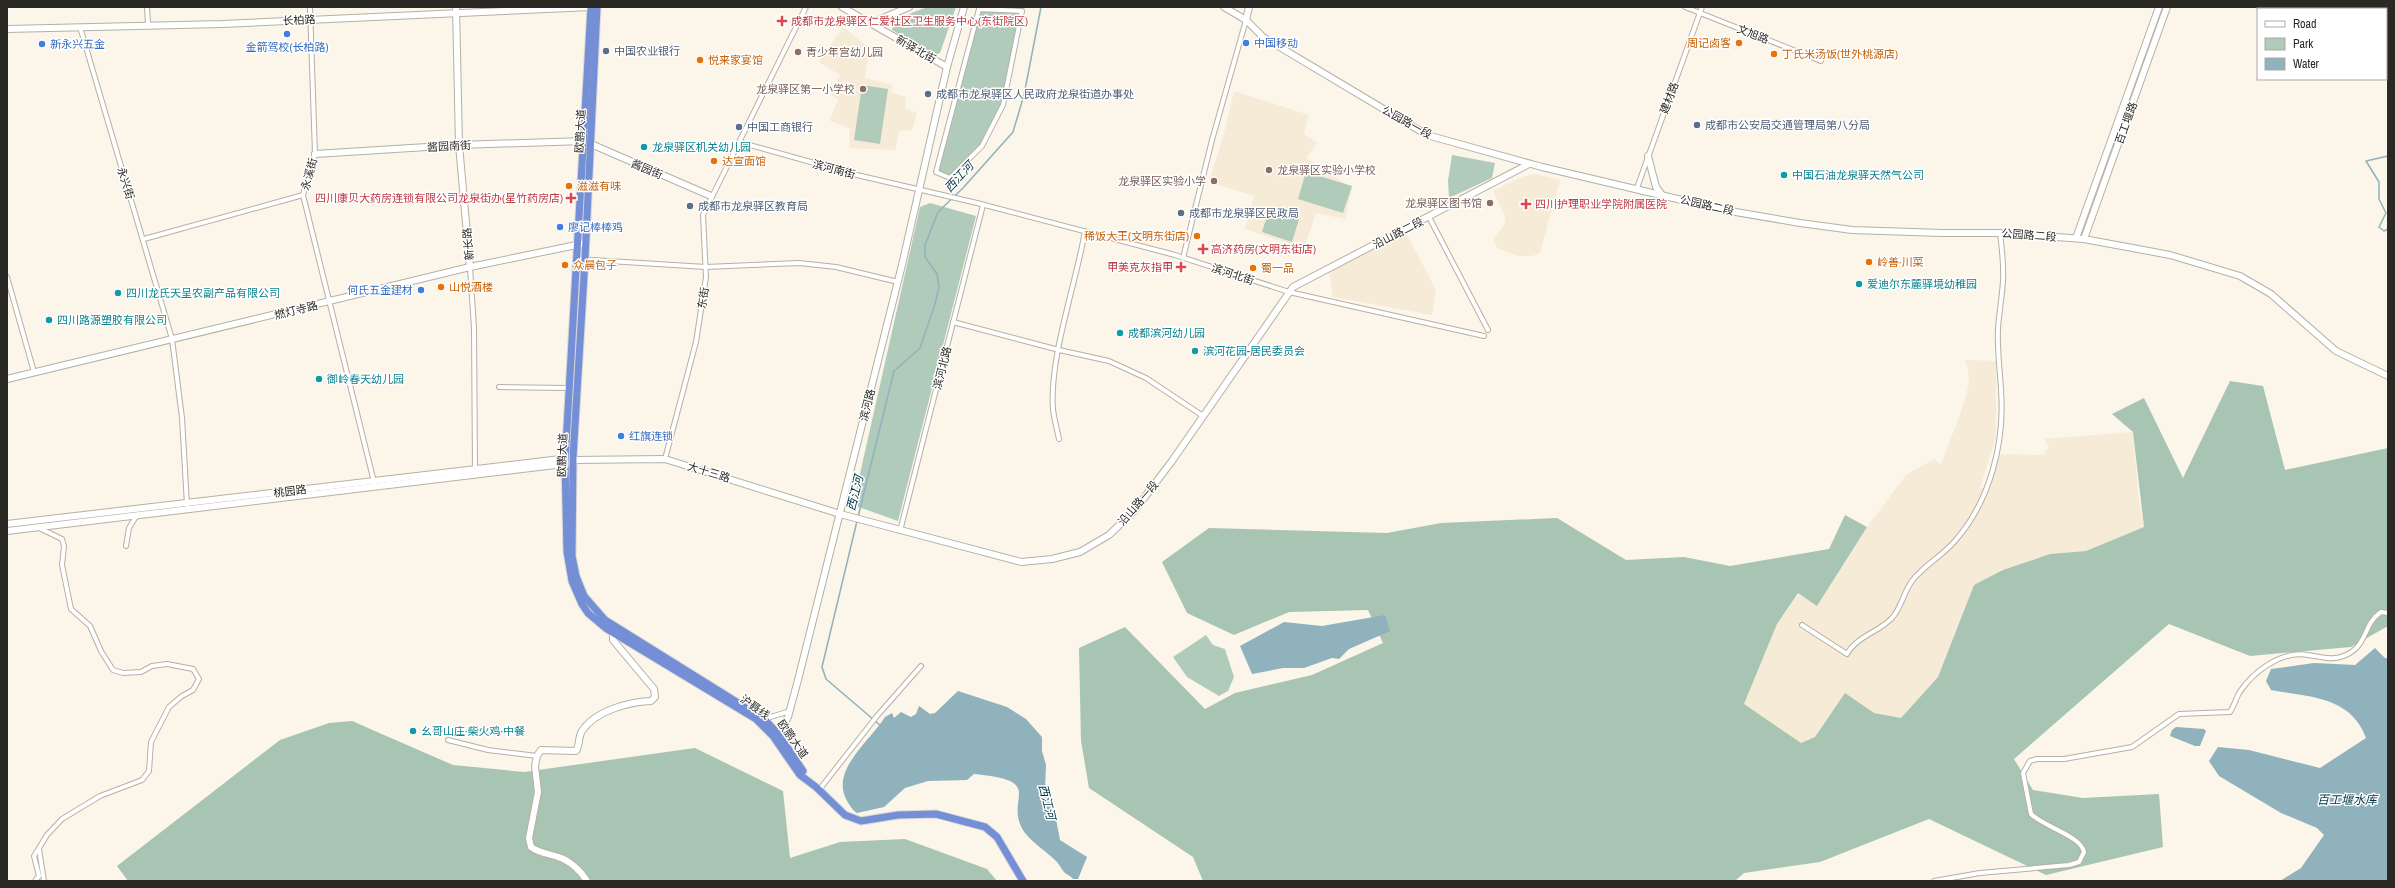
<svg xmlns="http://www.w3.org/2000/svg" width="2395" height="888" viewBox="0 0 2395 888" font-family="'Archivo Narrow','Noto Sans SC',sans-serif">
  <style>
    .built { fill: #f5ebd7 }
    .green { fill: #b1cbbb }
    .forest { fill: #a7c5b2 }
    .water { fill: #8fb2bc }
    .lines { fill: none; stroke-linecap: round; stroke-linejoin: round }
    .stream { stroke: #8fb2bc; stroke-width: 1.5 }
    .street-casing { stroke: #b6b0a4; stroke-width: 6 }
    .secondary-casing { stroke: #b6b0a4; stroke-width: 8 }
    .highway-casing { stroke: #d9d8d8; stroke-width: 9 }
    .street { stroke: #fff; stroke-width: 4 }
    .secondary { stroke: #fff; stroke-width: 6 }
    .highway { stroke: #748fd5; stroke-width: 7 }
    .health-dot { fill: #e0444e; stroke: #fff; stroke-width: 1.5 }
    .shop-dot { fill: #3f7fe0; stroke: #fff; stroke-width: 1.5 }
    .food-dot { fill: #e8710a; stroke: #fff; stroke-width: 1.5 }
    .service-dot { fill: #5c6f8a; stroke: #fff; stroke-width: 1.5 }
    .education-dot { fill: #8d6e63; stroke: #fff; stroke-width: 1.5 }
    .culture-dot { fill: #0f9aa8; stroke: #fff; stroke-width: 1.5 }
    .labels { text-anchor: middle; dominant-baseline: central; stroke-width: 3; stroke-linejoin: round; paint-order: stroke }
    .street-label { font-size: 11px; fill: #2b2924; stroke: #fff }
    .health-label { font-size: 11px; fill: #be3a42; stroke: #fff; text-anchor: start }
    .shop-label { font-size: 11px; fill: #366cbe; stroke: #fff; text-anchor: start }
    .food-label { font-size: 11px; fill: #c56008; stroke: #fff; text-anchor: start }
    .service-label { font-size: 11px; fill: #4e5e75; stroke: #fff; text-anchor: start }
    .education-label { font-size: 11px; fill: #785e54; stroke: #fff; text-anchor: end }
    .culture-label { font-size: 11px; fill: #0d838f; stroke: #fff; text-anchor: start }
    .water-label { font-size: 12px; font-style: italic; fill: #003643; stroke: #fff }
  </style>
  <rect width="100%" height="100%" fill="#fcf5e9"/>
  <g class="built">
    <path d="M843 27 869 48 865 78 892 85 891 92 906 97 905 108 917 113 912 130 899 131 895 150 849 148 850 128 830 121 838 99 831 95 840 75 819 62Z"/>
    <path d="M1234 91 1309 115 1304 134 1317 143 1306 158 1352 188 1345 219 1316 213 1304 249 1245 229 1254 196 1209 182 1224 134Z"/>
    <path d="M1535 174 1560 180 1540 253 1532 256H1518L1497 248 1494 239 1505 223V216L1493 191 1522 177Z"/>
    <path d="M1406 233 1436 290 1432 315 1333 297 1329 272Z"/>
    <path d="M1965 360 1996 361V437L1980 488 1987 489 2001 454 2043 455 2049 447 2044 439 2133 432 2139 502 2144 527 2086 551 2050 554 1974 585 1938 677 1901 718 1874 713 1845 694 1815 737 1801 743 1744 705 1777 624 1799 593 1817 605 1867 527 1906 475 1934 459 1941 464 1960 415 1969 384 1968 368Z"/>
  </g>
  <g class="green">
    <path d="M927 7H956L940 53 935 55 892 30 893 20Z"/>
    <path d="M979 9 1022 11 1003 105 982 146 950 178 936 172Z"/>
    <path d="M862 85 888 89 880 144 854 140Z"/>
    <path d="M1452 155 1495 163 1492 178 1449 198 1448 181Z"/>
    <path d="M1306 172 1352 186 1343 213 1298 199Z"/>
    <path d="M930 203 976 216 898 521 853 505 920 207Z"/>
    <path d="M1269 210 1299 219 1292 242 1262 232Z"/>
    <path d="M1206 635 1213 645 1225 649 1234 677 1228 691 1219 696 1187 677 1173 657Z"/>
  </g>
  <g class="forest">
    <path d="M2230 381 2263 386 2285 470 2388 448V626L2351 647 2250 656 2169 624 2014 759 2033 790 2083 798 2159 794 2163 847 2046 875 1929 819 1820 862 1744 873 1735 881H1203L1193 857 1089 788 1081 741 1079 648 1125 627 1205 709 1235 693 1312 675 1383 643 1368 610 1289 612 1234 635 1187 613 1162 562 1209 528 1387 533 1441 523 1557 518 1626 560 1684 557 1730 566 1829 549 1845 515 1867 527 1817 606 1798 593 1777 624 1744 704 1801 743 1815 737 1845 693 1874 713 1901 718 1938 677 1974 585 2003 570 2050 554 2086 551 2144 527 2133 432 2112 414 2144 398 2183 478Z"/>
    <path d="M352 721 453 765 524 772 695 748 783 791 790 858 840 842 905 839 987 869 997 881H128L117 866 280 740 329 723Z"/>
  </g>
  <g class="water">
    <path d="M1385 615 1390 631 1349 649 1339 659 1332 658 1304 668H1283L1252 674 1240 646 1284 622 1322 626Z"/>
    <path d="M2375 648 2385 658H2388V881H2280L2301 868 2324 835 2317 828 2281 813 2219 776 2209 761 2218 747 2249 750 2320 768 2366 738C2351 696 2309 697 2271 690L2266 681 2271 669 2314 663 2355 665Z"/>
    <path d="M958 691 1007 707 1026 719 1042 737V751L1046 765 1045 790 1055 814 1060 840 1087 857 1078 879H1073C1071 876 1067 875 1064 872 1061 869 1060 865 1057 862 1047 852 1034 844 1025 833 1001 799 1050 781 974 774L967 780 928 781 905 788 884 807 857 813C852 810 849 804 846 799 831 769 871 740 885 717L892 713 894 718 901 712 911 717 916 714 919 706 930 714 935 713Z"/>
    <path d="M2176 727 2204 729 2206 731 2200 746H2195L2170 736 2172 730Z"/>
  </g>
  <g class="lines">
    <g class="stream">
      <path d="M2388 156 2366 161 2379 182V199L2386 213 2379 227 2384 231 2388 229"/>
      <path d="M858 517 894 371 920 348 935 304 939 287 937 274 925 257V245L938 212 963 188 1013 132 1024 95 1041 7"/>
      <path d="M857 521 822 667 826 679 881 726"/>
    </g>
    <g class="street-casing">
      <g id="street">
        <path d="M147 7 148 24"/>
        <path d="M310 7 315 154 303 195 374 482"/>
        <path d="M1685 7 1821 61"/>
        <path d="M979 9 1022 11 1003 105 982 146 950 178 936 172Z"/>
        <path d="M80 27 172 339 182 418 187 505"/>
        <path d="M739 142 857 175 977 203 1175 255 1289 292 1484 336"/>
        <path d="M1637 188 1702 7"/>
        <path d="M1429 217 1488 330"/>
        <path d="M144 239 303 195"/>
        <path d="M1183 258 1212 140 1246 20"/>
        <path d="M576 259 706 267 799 263 836 267 898 282"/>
        <path d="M470 267 474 328 475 471"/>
        <path d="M7 277 34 372"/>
        <path d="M953 322 1059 350 1109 361 1146 378 1203 416"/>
        <path d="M499 387 569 388"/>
        <path d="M1059 439C1057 429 1054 419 1053 409 1049 358 1076 284 1085 231"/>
        <path d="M665 459 696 342 706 277 703 215 806 7"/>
        <path d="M900 531 983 205"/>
        <path d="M126 546 129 528 137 515"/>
        <path d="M1802 625 1847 654C1857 636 1879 632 1892 618 1902 607 1903 593 1912 581 1923 566 1941 557 1954 542 1990 502 2005 443 2001 390 2000 370 1997 350 1998 329 1999 313 2002 297 2003 281 2004 265 2002 249 2000 233"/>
        <path d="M764 719 790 711"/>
        <path d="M448 740 488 750 537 756"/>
        <path d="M819 790 877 716 921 666"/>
        <path d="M39 849 44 881"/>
        <path d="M35 881 39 876 34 856 47 835 62 819 100 796 142 780 149 771 151 742 169 707 182 696 193 690 199 679 193 669 167 664 152 666 141 672 123 673 113 670 101 651 90 626 71 609 62 565 64 546 62 539 39 528"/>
        <path d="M1934 881 1980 873 2069 865 2079 862 2084 852C2081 836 2044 827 2031 814L2023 773 2030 761 2037 759H2064L2132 747 2179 714 2230 712C2234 706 2236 699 2239 693 2253 672 2281 650 2308 655 2321 657 2334 661 2346 655 2368 645 2363 624 2381 612L2388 613"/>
      </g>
    </g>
    <g class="secondary-casing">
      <g id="secondary">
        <path d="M456 7 459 145 470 267"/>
        <path d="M842 7 947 67"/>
        <path d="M1224 7 1246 20 1263 37 1427 135 1542 167 1724 210 1800 223 1852 230 1942 233H2000L2084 239 2170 255 2240 276 2271 294 2336 351 2388 376"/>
        <path d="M1246 20 1249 7"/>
        <path d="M871 23 909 7"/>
        <path d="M7 29 222 24 591 7"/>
        <path d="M315 154 459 145 584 141 711 196"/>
        <path d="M1648 156 1656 187 1662 195"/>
        <path d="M2076 238 2159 7"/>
        <path d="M2084 239 2167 7"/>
        <path d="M7 379 470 267 586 243"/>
        <path d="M573 460 665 459 840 514 1021 562 1052 559 1080 552 1109 535 1135 510 1172 461 1293 287 1529 164"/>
        <path d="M7 524 569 458"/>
        <path d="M7 531 572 463"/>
        <path d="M776 735H779L788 717 798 680 902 265 947 67 964 7"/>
        <path d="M587 881C581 871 569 860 558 857 549 854 539 853 531 847L529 838 538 792 535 766 537 756 541 750 576 751C580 745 578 737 582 731 595 711 628 702 651 701L655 697 654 689 613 640V634"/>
      </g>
    </g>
    <g class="highway-casing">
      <g id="highway">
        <path d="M591 7 565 462 567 552 572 581 582 604 588 613 607 629 756 719 773 736 800 775 816 787 845 815 861 821 898 815 936 814 985 827 997 837 1023 881"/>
        <path d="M597 7 585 259 573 458 572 556 576 576 584 596 605 620 764 719 779 735 803 771"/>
      </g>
    </g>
    <use href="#street" class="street"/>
    <use href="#secondary" class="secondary"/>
    <use href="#highway" class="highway"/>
  </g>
  <g class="health-dot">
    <path d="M780 15h4v4h4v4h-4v4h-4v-4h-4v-4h4z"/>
    <path d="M569 192h4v4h4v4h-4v4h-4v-4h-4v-4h4z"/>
    <path d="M1524 198h4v4h4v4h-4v4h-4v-4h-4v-4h4z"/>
    <path d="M1201 243h4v4h4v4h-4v4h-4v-4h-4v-4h4z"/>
    <path d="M1179 261h4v4h4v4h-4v4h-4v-4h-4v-4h4z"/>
  </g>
  <g class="shop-dot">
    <circle cx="287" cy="34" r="4"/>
    <circle cx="1246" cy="43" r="4"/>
    <circle cx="42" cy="44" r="4"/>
    <circle cx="560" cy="227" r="4"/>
    <circle cx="421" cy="290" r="4"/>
    <circle cx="621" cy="436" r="4"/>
  </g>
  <g class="food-dot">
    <circle cx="1739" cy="43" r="4"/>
    <circle cx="1774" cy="54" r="4"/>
    <circle cx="700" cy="60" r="4"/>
    <circle cx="714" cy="161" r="4"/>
    <circle cx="569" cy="186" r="4"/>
    <circle cx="1197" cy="236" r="4"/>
    <circle cx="1869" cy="262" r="4"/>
    <circle cx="565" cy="265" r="4"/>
    <circle cx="1253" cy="268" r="4"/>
    <circle cx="441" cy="287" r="4"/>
  </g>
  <g class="service-dot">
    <circle cx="606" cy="51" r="4"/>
    <circle cx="928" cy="94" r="4"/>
    <circle cx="1697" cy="125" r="4"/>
    <circle cx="739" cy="127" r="4"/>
    <circle cx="690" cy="206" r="4"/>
    <circle cx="1181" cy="213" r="4"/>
  </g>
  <g class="education-dot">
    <circle cx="798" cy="52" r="4"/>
    <circle cx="863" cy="89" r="4"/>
    <circle cx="1269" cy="170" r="4"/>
    <circle cx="1214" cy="181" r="4"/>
    <circle cx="1490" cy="203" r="4"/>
  </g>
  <g class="culture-dot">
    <circle cx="644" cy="147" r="4"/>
    <circle cx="1784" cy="175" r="4"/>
    <circle cx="1859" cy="284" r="4"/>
    <circle cx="118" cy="293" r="4"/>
    <circle cx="49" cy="320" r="4"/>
    <circle cx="1120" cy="333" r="4"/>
    <circle cx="1195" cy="351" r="4"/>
    <circle cx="319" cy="379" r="4"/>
    <circle cx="413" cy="731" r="4"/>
  </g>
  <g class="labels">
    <g class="street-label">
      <text transform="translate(299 20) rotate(-3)">长柏路</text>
      <text transform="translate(1753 34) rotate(21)">文旭路</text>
      <text transform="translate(916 49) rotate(30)">新驿北街</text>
      <text transform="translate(1669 98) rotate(-70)">建材路</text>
      <text transform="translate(1407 122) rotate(29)">公园路一段</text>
      <text transform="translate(2126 123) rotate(-70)">百工堰路</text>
      <text transform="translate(580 131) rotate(-87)">欧鹏大道</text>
      <text transform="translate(449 146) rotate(-3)">酱园南街</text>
      <text transform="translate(647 169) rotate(23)">酱园街</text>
      <text transform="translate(834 169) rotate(15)">滨河南街</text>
      <text transform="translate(309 174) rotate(-75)">永溪街</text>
      <text transform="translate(126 183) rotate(73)">永兴街</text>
      <text transform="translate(1707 205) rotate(13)">公园路二段</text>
      <text transform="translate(1398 233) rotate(-27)">沿山路二段</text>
      <text transform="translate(2029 235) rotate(4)">公园路二段</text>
      <text transform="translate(468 244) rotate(-95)">新长路</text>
      <text transform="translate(1233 274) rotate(18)">滨河北街</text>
      <text transform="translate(703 298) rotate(-81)">东街</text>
      <text transform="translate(296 310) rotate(-14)">燃灯寺路</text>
      <text transform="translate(942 368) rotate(-76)">滨河北路</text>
      <text transform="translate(867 405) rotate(-76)">滨河路</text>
      <text transform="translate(562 455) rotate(-88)">欧鹏大道</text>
      <text transform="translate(709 472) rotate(17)">大十三路</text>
      <text transform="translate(290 491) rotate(-7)">桃园路</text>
      <text transform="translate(1138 503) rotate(-49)">沿山路一段</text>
      <text transform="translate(755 707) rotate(35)">沪聂线</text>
      <text transform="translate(793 739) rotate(55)">欧鹏大道</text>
    </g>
    <g class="health-label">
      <text x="791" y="21">成都市龙泉驿区仁爱社区卫生服务中心(东街院区)</text>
      <text x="563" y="198" text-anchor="end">四川康贝大药房连锁有限公司龙泉街办(星竹药房店)</text>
      <text x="1535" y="204">四川护理职业学院附属医院</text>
      <text x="1211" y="249">高济药房(文明东街店)</text>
      <text x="1173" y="267" text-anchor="end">甲美克灰指甲</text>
    </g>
    <g class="shop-label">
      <text x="1254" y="43">中国移动</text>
      <text x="50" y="44">新永兴五金</text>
      <text x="287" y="47" text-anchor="middle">金箭驾校(长柏路)</text>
      <text x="568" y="227">廖记棒棒鸡</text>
      <text x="413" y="290" text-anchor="end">何氏五金建材</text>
      <text x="629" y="436">红旗连锁</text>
    </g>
    <g class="food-label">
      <text x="1731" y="43" text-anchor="end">周记卤客</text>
      <text x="1782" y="54">丁氏米汤饭(世外桃源店)</text>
      <text x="708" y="60">悦来家宴馆</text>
      <text x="722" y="161">达宣面馆</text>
      <text x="577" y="186">滋滋有味</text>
      <text x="1189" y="236" text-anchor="end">稀饭大王(文明东街店)</text>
      <text x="1877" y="262">岭善·川菜</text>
      <text x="573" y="265">众晨包子</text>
      <text x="1261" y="268">蜀一品</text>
      <text x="449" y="287">山悦酒楼</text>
    </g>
    <g class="service-label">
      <text x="614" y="51">中国农业银行</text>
      <text x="936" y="94">成都市龙泉驿区人民政府龙泉街道办事处</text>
      <text x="1705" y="125">成都市公安局交通管理局第八分局</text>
      <text x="747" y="127">中国工商银行</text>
      <text x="698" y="206">成都市龙泉驿区教育局</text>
      <text x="1189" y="213">成都市龙泉驿区民政局</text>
    </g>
    <g class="education-label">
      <text x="806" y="52" text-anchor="start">青少年宫幼儿园</text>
      <text x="855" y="89">龙泉驿区第一小学校</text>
      <text x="1277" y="170" text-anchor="start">龙泉驿区实验小学校</text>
      <text x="1206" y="181">龙泉驿区实验小学</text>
      <text x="1482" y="203">龙泉驿区图书馆</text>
    </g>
    <g class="culture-label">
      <text x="652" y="147">龙泉驿区机关幼儿园</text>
      <text x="1792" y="175">中国石油龙泉驿天然气公司</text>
      <text x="1867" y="284">爱迪尔东麓驿境幼稚园</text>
      <text x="126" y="293">四川龙氏天呈农副产品有限公司</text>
      <text x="57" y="320">四川路源塑胶有限公司</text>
      <text x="1128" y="333">成都滨河幼儿园</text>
      <text x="1203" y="351">滨河花园-居民委员会</text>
      <text x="327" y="379">御岭春天幼儿园</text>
      <text x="421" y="731">幺哥山庄·柴火鸡·中餐</text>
    </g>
    <g class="water-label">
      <text transform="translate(959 177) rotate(-47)">西江河</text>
      <text transform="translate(855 493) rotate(-76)">西江河</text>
      <text x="2347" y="800">百工堰水库</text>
      <text transform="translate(1047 802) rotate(76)">西江河</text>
    </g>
  </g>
  <rect width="2395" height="888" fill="none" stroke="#2b2924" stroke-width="16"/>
  <rect x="2257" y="8" width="130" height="72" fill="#ffffff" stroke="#aaa9a7"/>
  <rect x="2265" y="21" width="20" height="6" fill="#ffffff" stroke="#aaa9a7"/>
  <text x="2293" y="28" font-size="12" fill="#2b2924">Road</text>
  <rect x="2265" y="38" width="20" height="12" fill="#b1cbbb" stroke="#aaa9a7"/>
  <text x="2293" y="48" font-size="12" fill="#2b2924">Park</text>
  <rect x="2265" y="58" width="20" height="12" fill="#8fb2bc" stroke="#aaa9a7"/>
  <text x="2293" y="68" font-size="12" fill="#2b2924">Water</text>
</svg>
